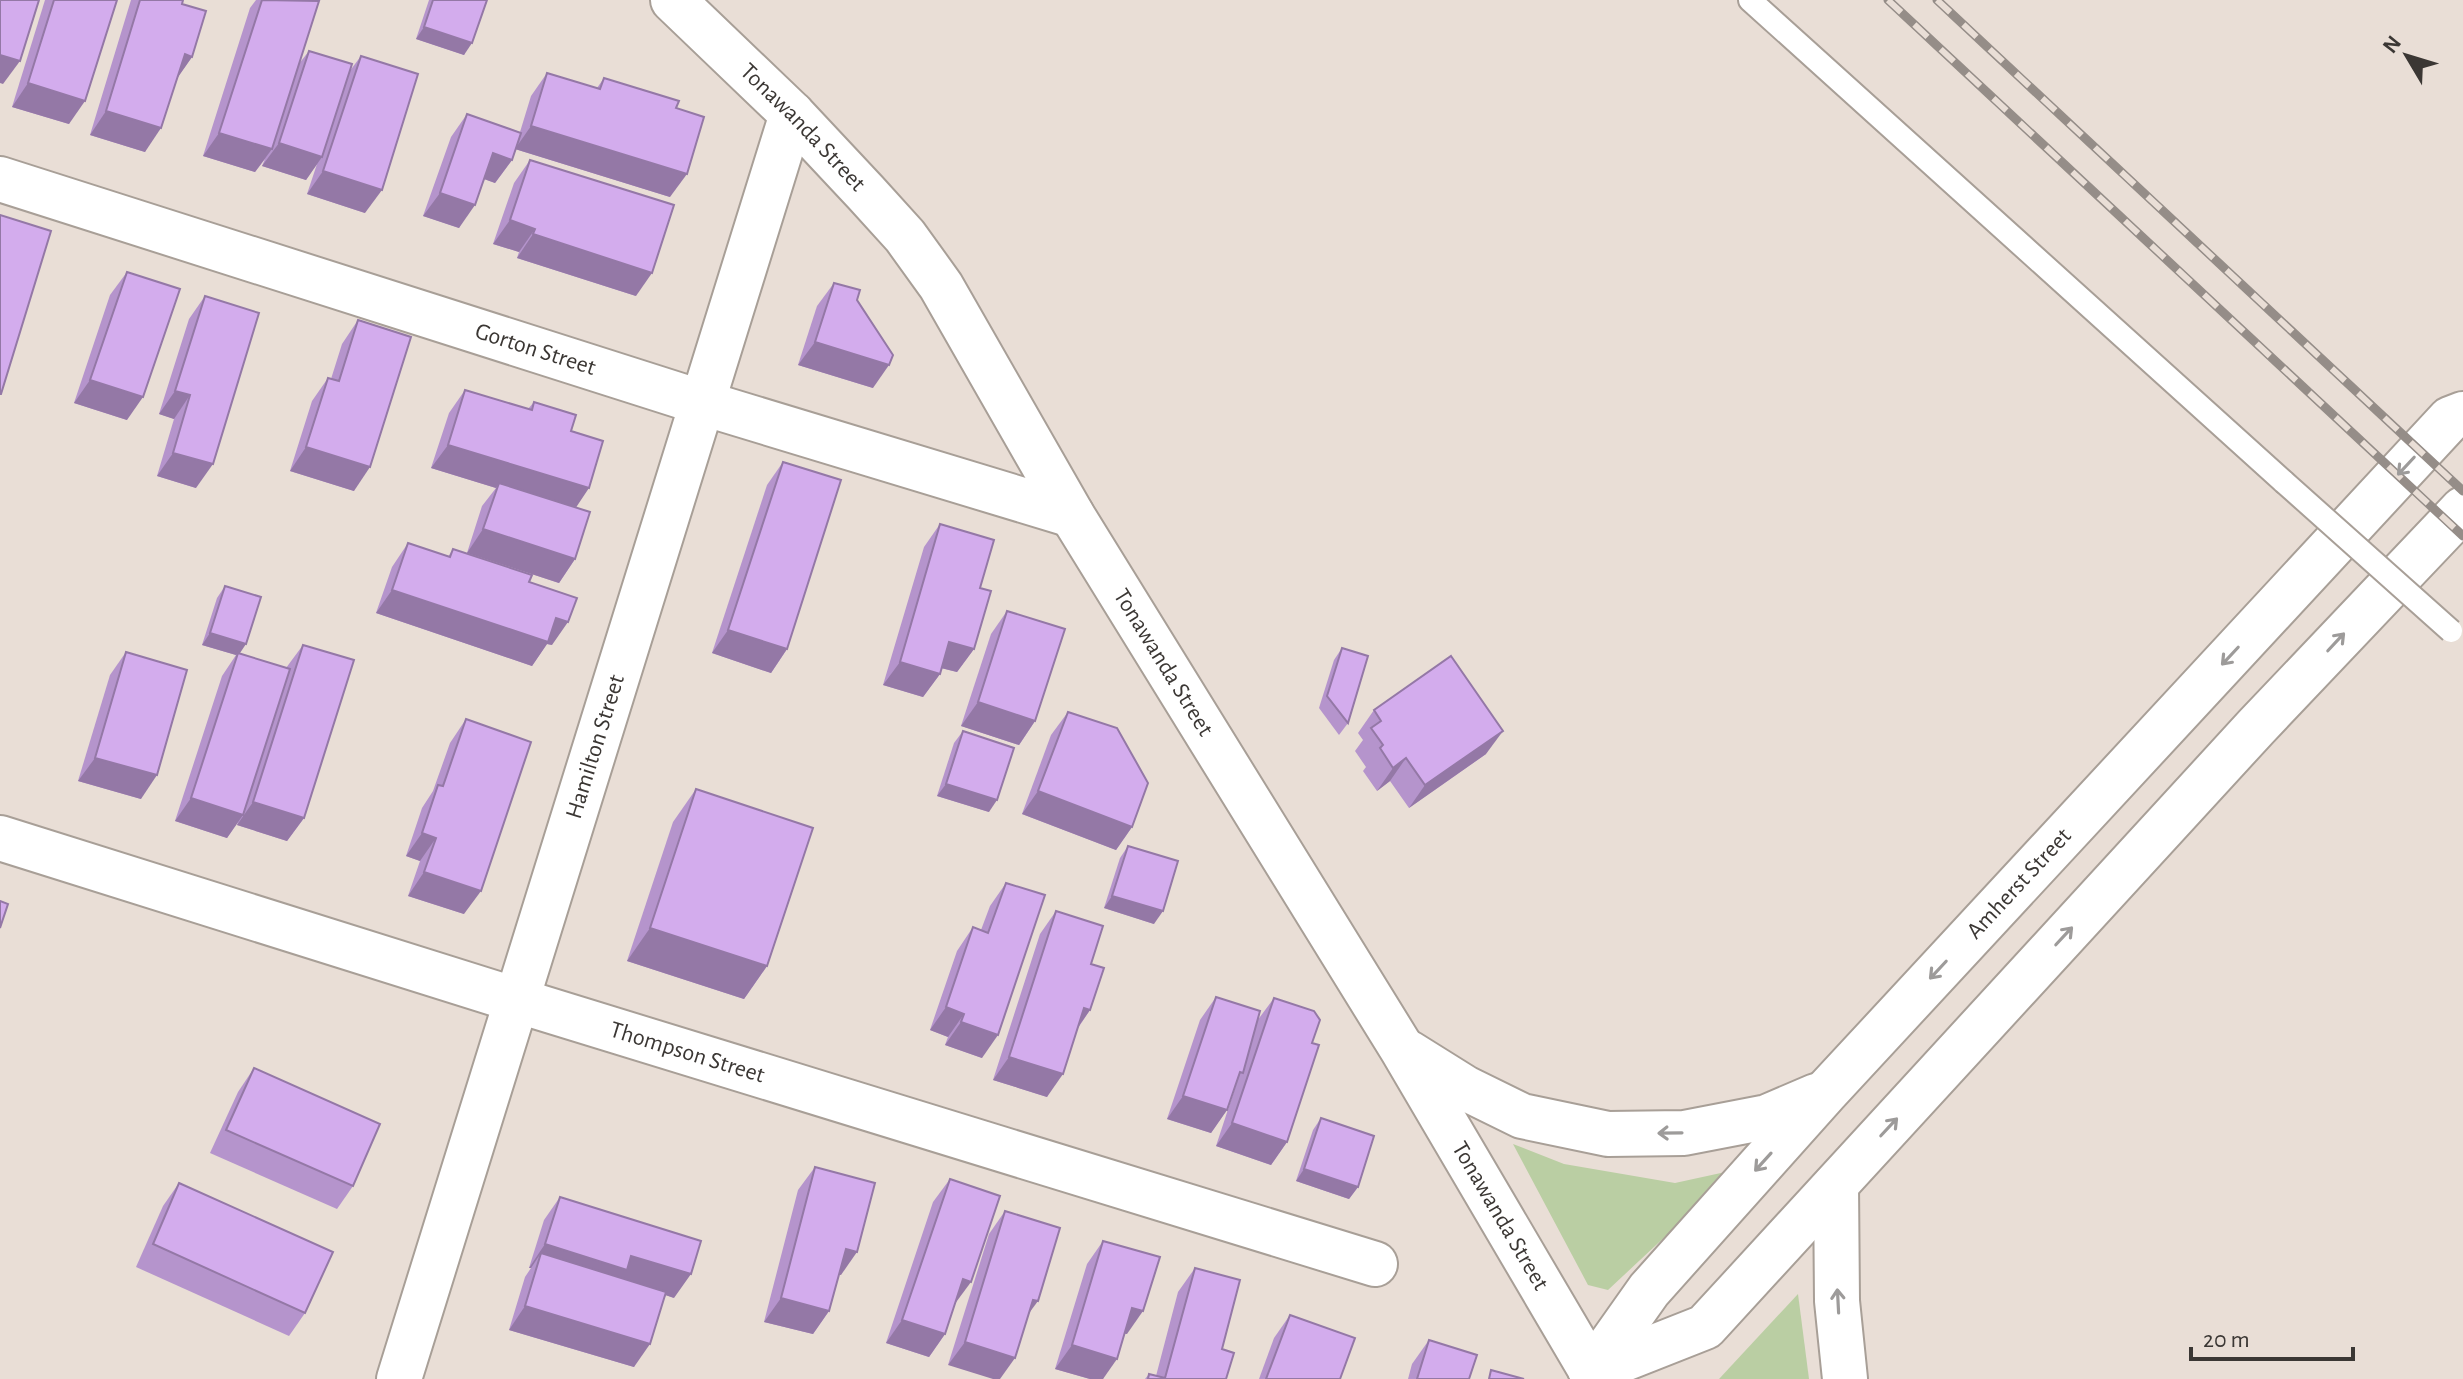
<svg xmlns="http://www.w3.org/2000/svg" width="2463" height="1379" viewBox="0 0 2463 1379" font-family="'Alegreya Sans',sans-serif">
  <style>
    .green { fill: #bacea3 }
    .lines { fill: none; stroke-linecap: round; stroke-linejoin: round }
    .service-casing { stroke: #a89f97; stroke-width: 26 }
    .minor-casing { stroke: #a89f97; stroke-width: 48 }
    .tertiary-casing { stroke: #a89f97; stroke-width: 48 }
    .service { stroke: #fff; stroke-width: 22 }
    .minor { stroke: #fff; stroke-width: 44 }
    .tertiary { stroke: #fff; stroke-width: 44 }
    .rail-casing { stroke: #958d88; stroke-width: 9 }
    .rail { stroke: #e9ded6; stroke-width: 6; stroke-dasharray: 18; stroke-linecap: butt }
    .service-bridge-casing { stroke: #a89f97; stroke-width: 26; stroke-linecap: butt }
    .service-bridge { stroke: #fff; stroke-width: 22 }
    .wall { fill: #b594cc }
    .shaded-wall { fill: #9478a6 }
    .building { fill: #d3aced; stroke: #9478a6; stroke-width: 2 }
    .oneway { stroke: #9d9b9a }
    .labels { text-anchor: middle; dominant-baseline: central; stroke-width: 8; stroke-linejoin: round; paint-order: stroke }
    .street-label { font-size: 24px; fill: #3b3734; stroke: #e9ded6 }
  </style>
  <rect width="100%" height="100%" fill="#e9ded6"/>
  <g class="green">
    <path d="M1513 1144 1564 1164 1675 1183 1730 1171 1701 1203 1608 1290 1588 1285Z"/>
    <path d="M1798 1294 1809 1379H1719Z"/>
  </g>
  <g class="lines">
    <g class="service-casing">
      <path id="service" d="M1750 0 2284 482"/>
    </g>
    <g class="minor-casing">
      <g id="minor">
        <path id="s1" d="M0 179 703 403 1072 515"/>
        <path id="s2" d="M0 838 516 1000 1375 1264"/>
        <path id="s3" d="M399 1379 792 114"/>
      </g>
    </g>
    <g class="tertiary-casing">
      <g id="tertiary">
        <path id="s4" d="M673 0 792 114 866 193 905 236 941 286 1072 515 1402 1049 1596 1379"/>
        <path d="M1409 1053 1465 1088 1522 1116 1608 1134 1684 1133 1767 1117 1816 1096"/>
        <path d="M1836 1185 1837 1301 1845 1379"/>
        <path id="s5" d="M1591 1372 1649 1290 1826 1092 2450 419 2463 414"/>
        <path d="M1591 1372 1705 1327 2256 727 2463 509"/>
      </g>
    </g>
    <use href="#service" class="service"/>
    <use href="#minor" class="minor"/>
    <use href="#tertiary" class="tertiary"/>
    <g class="rail-casing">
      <g id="rail">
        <path d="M1888 0 2463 536"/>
        <path d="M1937 0 2463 491"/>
      </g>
    </g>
    <use href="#rail" class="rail"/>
    <g class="service-bridge-casing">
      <path id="service-bridge" d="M2284 482 2451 631"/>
    </g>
    <use href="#service-bridge" class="service-bridge"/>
  </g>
  <g class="wall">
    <path d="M45 0H117L69 124 12 107Z"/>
    <path d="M131 0H183L182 4 192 57 177 78 145 152 90 135Z"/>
    <path d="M256 0H317L298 65 309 51 349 72 361 56 365 213 307 194 317 164 306 180 262 166 265 159 255 172 203 156 250 8Z"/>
    <path d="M429 0H487L464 55 416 39Z"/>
    <path d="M547 73 597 88 604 78 676 108 670 197 515 149 512 160 495 183 484 179 459 228 423 216 451 137 467 114 520 132 531 96Z"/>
    <path d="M530 160 636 296 517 258 519 252 493 244 514 183Z"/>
    <path d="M127 272V420L74 403 110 295Z"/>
    <path d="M834 283 857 300 873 388 798 365 817 306Z"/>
    <path d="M205 296 196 488 157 476 174 419 159 414 189 319Z"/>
    <path d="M358 320 354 491 290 471 312 401 328 378 331 379 342 344Z"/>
    <path d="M465 390 528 409 534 402 571 431 576 508 575 559 559 583 467 553 482 506 496 488 431 468 449 413Z"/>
    <path d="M783 462 787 649 771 673 712 653 767 485Z"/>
    <path d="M940 524 980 588 974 649 957 672 941 668 940 674 923 697 883 685 924 547Z"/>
    <path d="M408 543 448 557 453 549 529 582 552 645 547 644 532 666 376 613 392 567Z"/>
    <path d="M225 586 239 653 286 668 303 645 304 818 287 841 237 825 238 822 227 838 175 821 222 676 236 655 202 645 217 598Z"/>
    <path d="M1007 611 1035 721 1019 745 961 726 991 634Z"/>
    <path d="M1342 648 1348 723 1339 735 1319 708 1334 660Z"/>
    <path d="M126 652 141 799 78 781 110 675Z"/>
    <path d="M1374 710 1486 754 1409 808 1390 781 1377 791 1363 771 1366 767 1355 751 1363 740 1358 733Z"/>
    <path d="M1068 712 1132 827 1116 850 1022 814 1051 735Z"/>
    <path d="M466 719 464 914 408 896 420 861 406 856 422 808 433 791 450 743Z"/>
    <path d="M963 731 989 812 937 796 954 743Z"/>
    <path d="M696 789 767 966 744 999 627 961 673 822Z"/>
    <path d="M1128 846 1154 924 1104 908 1120 858Z"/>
    <path d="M1006 883 982 1058 945 1045 948 1037 930 1030 957 951 973 927 981 930 990 906Z"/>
    <path d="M1056 911 1091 964 1090 1010 1078 1028 1047 1097 993 1080 1040 934Z"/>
    <path d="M1216 997 1257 1021 1274 998 1312 1043 1287 1142 1271 1165 1216 1146 1237 1082 1227 1110 1211 1133 1167 1119 1200 1020Z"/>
    <path d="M254 1068 353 1186 337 1209 210 1153 238 1092Z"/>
    <path d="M1321 1118 1358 1187 1349 1199 1296 1181 1313 1130Z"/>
    <path d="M815 1167 841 1275 839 1274 829 1311 813 1334 764 1322 798 1190Z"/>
    <path d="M950 1179 955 1304 945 1334 929 1357 886 1343 933 1202Z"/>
    <path d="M179 1183 305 1313 289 1336 136 1267 163 1206Z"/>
    <path d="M560 1197 674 1298 666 1295 634 1367 509 1330 525 1277 531 1268H529L544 1220Z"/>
    <path d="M1005 1211 1029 1314 948 1365 989 1234Z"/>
    <path d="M1103 1241 1127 1334H1124L1103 1379H1090L1055 1369 1087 1264Z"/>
    <path d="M1195 1268 1222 1349 1226 1379H1145L1149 1374 1156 1376 1178 1292Z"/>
    <path d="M1290 1315 1340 1379H1259L1274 1338Z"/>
    <path d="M1429 1340 1469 1379H1408L1412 1364Z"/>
  </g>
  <g class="shaded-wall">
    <path d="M424 27 472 43 464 55 416 39Z"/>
    <path d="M185 54 192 57 176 80Z"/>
    <path d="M0 55 20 61 3 84 0 83Z"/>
    <path d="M28 83 85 101 69 124 12 107Z"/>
    <path d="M106 111 161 128 145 152 90 135Z"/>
    <path d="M531 126 687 174 670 197 515 149Z"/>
    <path d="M219 133 272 149 255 172 203 156Z"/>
    <path d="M279 143 322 157 306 180 262 166Z"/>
    <path d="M493 153 512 160 495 183 476 176Z"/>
    <path d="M323 171 382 190 365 213 307 194Z"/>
    <path d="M440 193 475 205 459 228 423 216Z"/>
    <path d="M510 220 535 229 519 252 493 244Z"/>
    <path d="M533 234 652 273 636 296 517 258Z"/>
    <path d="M815 342 889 365 873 388 798 365Z"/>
    <path d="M90 380 143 397 127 420 74 403Z"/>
    <path d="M175 391 190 395 174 419 159 414Z"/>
    <path d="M448 445 589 488 573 512 499 483 496 488 431 468Z"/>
    <path d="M306 447 370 467 354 491 290 471Z"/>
    <path d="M173 453 213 464 196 488 157 476Z"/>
    <path d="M483 529 575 559 559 583 467 553Z"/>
    <path d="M392 590 556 618 568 622 552 645 547 644 532 666 376 613Z"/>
    <path d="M728 630 787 649 771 673 712 653Z"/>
    <path d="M210 633 246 644 238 656V653L236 655 202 645Z"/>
    <path d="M949 642 974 649 957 672 933 666Z"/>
    <path d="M900 662 940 674 923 697 883 685Z"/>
    <path d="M978 702 1035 721 1019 745 961 726Z"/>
    <path d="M1503 731 1486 754 1409 808 1425 785Z"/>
    <path d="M95 758 157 775 141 799 78 781Z"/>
    <path d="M1406 758 1390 781 1377 791 1393 768Z"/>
    <path d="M946 784 997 800 989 812 937 796Z"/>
    <path d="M1038 791 1132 827 1116 850 1022 814Z"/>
    <path d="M191 798 243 815 227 838 175 821Z"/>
    <path d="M253 802 304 818 287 841 237 825Z"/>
    <path d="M422 833 436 838 420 861 406 856Z"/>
    <path d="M424 872 481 891 464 914 408 896Z"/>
    <path d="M1112 896 1163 911 1154 924 1104 908Z"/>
    <path d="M650 928 767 966 744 999 627 961Z"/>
    <path d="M946 1007 964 1014 948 1037 930 1030Z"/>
    <path d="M1084 1008 1090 1010 1074 1033Z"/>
    <path d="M961 1022 998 1035 982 1058 945 1045Z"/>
    <path d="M1009 1057 1063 1074 1047 1097 993 1080Z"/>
    <path d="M1183 1096 1227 1110 1211 1133 1167 1119Z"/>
    <path d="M1232 1123 1287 1142 1271 1165 1216 1146Z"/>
    <path d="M1304 1169 1358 1187 1349 1199 1296 1181Z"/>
    <path d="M545 1244 631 1256 691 1274 674 1298 541 1253 531 1268H529Z"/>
    <path d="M846 1249 857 1252 841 1275 829 1272Z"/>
    <path d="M963 1279 971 1282 954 1305Z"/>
    <path d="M781 1298 829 1311 813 1334 764 1322Z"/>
    <path d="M1033 1300 1038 1301 1021 1324Z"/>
    <path d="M525 1306 650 1344 634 1367 509 1330Z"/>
    <path d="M1132 1308 1143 1311 1127 1334 1115 1331Z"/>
    <path d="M902 1320 945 1334 929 1357 886 1343Z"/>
    <path d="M965 1342 1015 1358 1000 1379H993L948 1365Z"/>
    <path d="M1072 1345 1117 1359 1103 1379H1090L1055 1369Z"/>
  </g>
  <g class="building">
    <path d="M0 0H39L20 61 0 55Z"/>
    <path d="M54 0H117L85 101 28 83Z"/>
    <path d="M140 0H183L182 4 206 11 192 57 185 54 161 128 106 111Z"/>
    <path d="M262 0 319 1 272 149 219 133Z"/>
    <path d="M433 0H487L472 43 424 27Z"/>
    <path d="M309 51 352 64 322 157 279 143Z"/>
    <path d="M361 56 418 74 382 190 323 171Z"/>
    <path d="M547 73 600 89 604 78 679 101 676 108 704 117 687 174 531 126Z"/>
    <path d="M467 114 521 133 512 160 493 153 475 205 440 193Z"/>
    <path d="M530 160 674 205 652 273 533 234 535 229 510 220Z"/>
    <path d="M0 215 51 231 1 394H0Z"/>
    <path d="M127 272 180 289 143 397 90 380Z"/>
    <path d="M834 283 860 290 857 300 893 355 889 365 815 342Z"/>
    <path d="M205 296 259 313 213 464 173 453 190 395 175 391Z"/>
    <path d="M358 320 411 337 370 467 306 447 328 378 339 381Z"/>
    <path d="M465 390 532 410 534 402 576 415 571 431 603 441 589 488 448 445Z"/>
    <path d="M783 462 841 480 787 649 728 630Z"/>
    <path d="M499 483 590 512 575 559 483 529Z"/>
    <path d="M940 524 994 540 980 588 991 591 974 649 949 642 940 674 900 662Z"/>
    <path d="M408 543 450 557 453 549 532 575 529 582 577 598 568 622 556 618 548 642 392 590Z"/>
    <path d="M225 586 261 597 246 644 210 633Z"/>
    <path d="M1007 611 1065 629 1035 721 978 702Z"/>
    <path d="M303 645 354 660 304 818 253 802Z"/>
    <path d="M1342 648 1368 656 1348 723 1327 696Z"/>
    <path d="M126 652 187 670 157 775 95 758Z"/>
    <path d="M238 653 290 669 243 815 191 798Z"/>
    <path d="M1451 656 1503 731 1425 785 1406 758 1393 768 1380 748 1383 745 1371 728 1381 721 1374 710Z"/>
    <path d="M1068 712 1117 728 1148 783 1132 827 1038 791Z"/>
    <path d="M466 719 531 742 481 891 424 872 436 838 422 833 438 785 443 786Z"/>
    <path d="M963 731 1014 748 997 800 946 784Z"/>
    <path d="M696 789 813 828 767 966 650 928Z"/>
    <path d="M1128 846 1178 861 1163 911 1112 896Z"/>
    <path d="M1006 883 1045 895 998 1035 961 1022 964 1014 946 1007 973 927 988 933Z"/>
    <path d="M0 901 8 904 0 928Z"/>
    <path d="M1056 911 1103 926 1091 964 1104 968 1090 1010 1084 1008 1063 1074 1009 1057Z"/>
    <path d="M1216 997 1260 1011 1243 1073 1240 1072 1227 1110 1183 1096Z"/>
    <path d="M1274 998 1314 1011 1320 1020 1312 1043 1319 1045 1287 1142 1232 1123Z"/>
    <path d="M254 1068 380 1124 353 1186 226 1130Z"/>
    <path d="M1321 1118 1374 1136 1358 1187 1304 1169Z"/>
    <path d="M815 1167 875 1183 857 1252 846 1249 829 1311 781 1298Z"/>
    <path d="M950 1179 1000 1196 971 1282 963 1279 945 1334 902 1320Z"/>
    <path d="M179 1183 333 1252 305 1313 153 1244Z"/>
    <path d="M560 1197 701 1241 691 1274 631 1256 627 1270 545 1244Z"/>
    <path d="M1005 1211 1060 1228 1038 1301 1033 1300 1015 1358 965 1342Z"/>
    <path d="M1103 1241 1160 1257 1143 1311 1132 1308 1117 1359 1072 1345Z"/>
    <path d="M541 1253 666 1292 650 1344 525 1306Z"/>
    <path d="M1195 1268 1240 1280 1222 1349 1234 1353 1226 1379H1148L1149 1374 1165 1378Z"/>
    <path d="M1290 1315 1355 1338 1340 1379H1266Z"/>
    <path d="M1429 1340 1477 1355 1469 1379H1417Z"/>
    <path d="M1491 1370 1524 1379H1489Z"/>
  </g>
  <defs><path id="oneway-shaft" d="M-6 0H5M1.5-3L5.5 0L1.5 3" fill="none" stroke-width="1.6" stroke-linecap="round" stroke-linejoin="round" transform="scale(2)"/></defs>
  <g class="oneway">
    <use href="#oneway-shaft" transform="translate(2406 466) rotate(133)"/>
    <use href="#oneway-shaft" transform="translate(2336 642) rotate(-47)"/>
    <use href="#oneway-shaft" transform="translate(2230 656) rotate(133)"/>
    <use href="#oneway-shaft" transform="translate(2064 936) rotate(-47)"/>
    <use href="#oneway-shaft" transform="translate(1938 970) rotate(133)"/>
    <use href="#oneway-shaft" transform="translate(1889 1127) rotate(-47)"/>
    <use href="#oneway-shaft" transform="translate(1670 1133) rotate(179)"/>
    <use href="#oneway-shaft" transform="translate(1763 1162) rotate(132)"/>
    <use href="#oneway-shaft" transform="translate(1838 1301) rotate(-93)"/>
  </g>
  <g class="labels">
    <g class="street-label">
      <text stroke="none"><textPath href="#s4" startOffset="182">Tonawanda Street</textPath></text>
      <text stroke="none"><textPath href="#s1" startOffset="562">Gorton Street</textPath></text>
      <text stroke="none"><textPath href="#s4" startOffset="830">Tonawanda Street</textPath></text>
      <text stroke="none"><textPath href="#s3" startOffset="662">Hamilton Street</textPath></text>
      <text stroke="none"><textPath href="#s5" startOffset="650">Amherst Street</textPath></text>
      <text stroke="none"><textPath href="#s2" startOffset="720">Thompson Street</textPath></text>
      <text stroke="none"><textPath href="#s4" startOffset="1478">Tonawanda Street</textPath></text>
    </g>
  </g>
  <g transform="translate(2407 56) rotate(308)" stroke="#e9ded6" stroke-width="6" paint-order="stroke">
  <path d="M0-6L14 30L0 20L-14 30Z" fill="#3b3734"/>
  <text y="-12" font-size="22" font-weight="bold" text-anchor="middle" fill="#3b3734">N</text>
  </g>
  <path d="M2191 1347v12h162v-12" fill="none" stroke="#3b3734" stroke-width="4"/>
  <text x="2203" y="1347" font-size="24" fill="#3b3734" stroke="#e9ded6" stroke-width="6" paint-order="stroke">20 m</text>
</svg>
